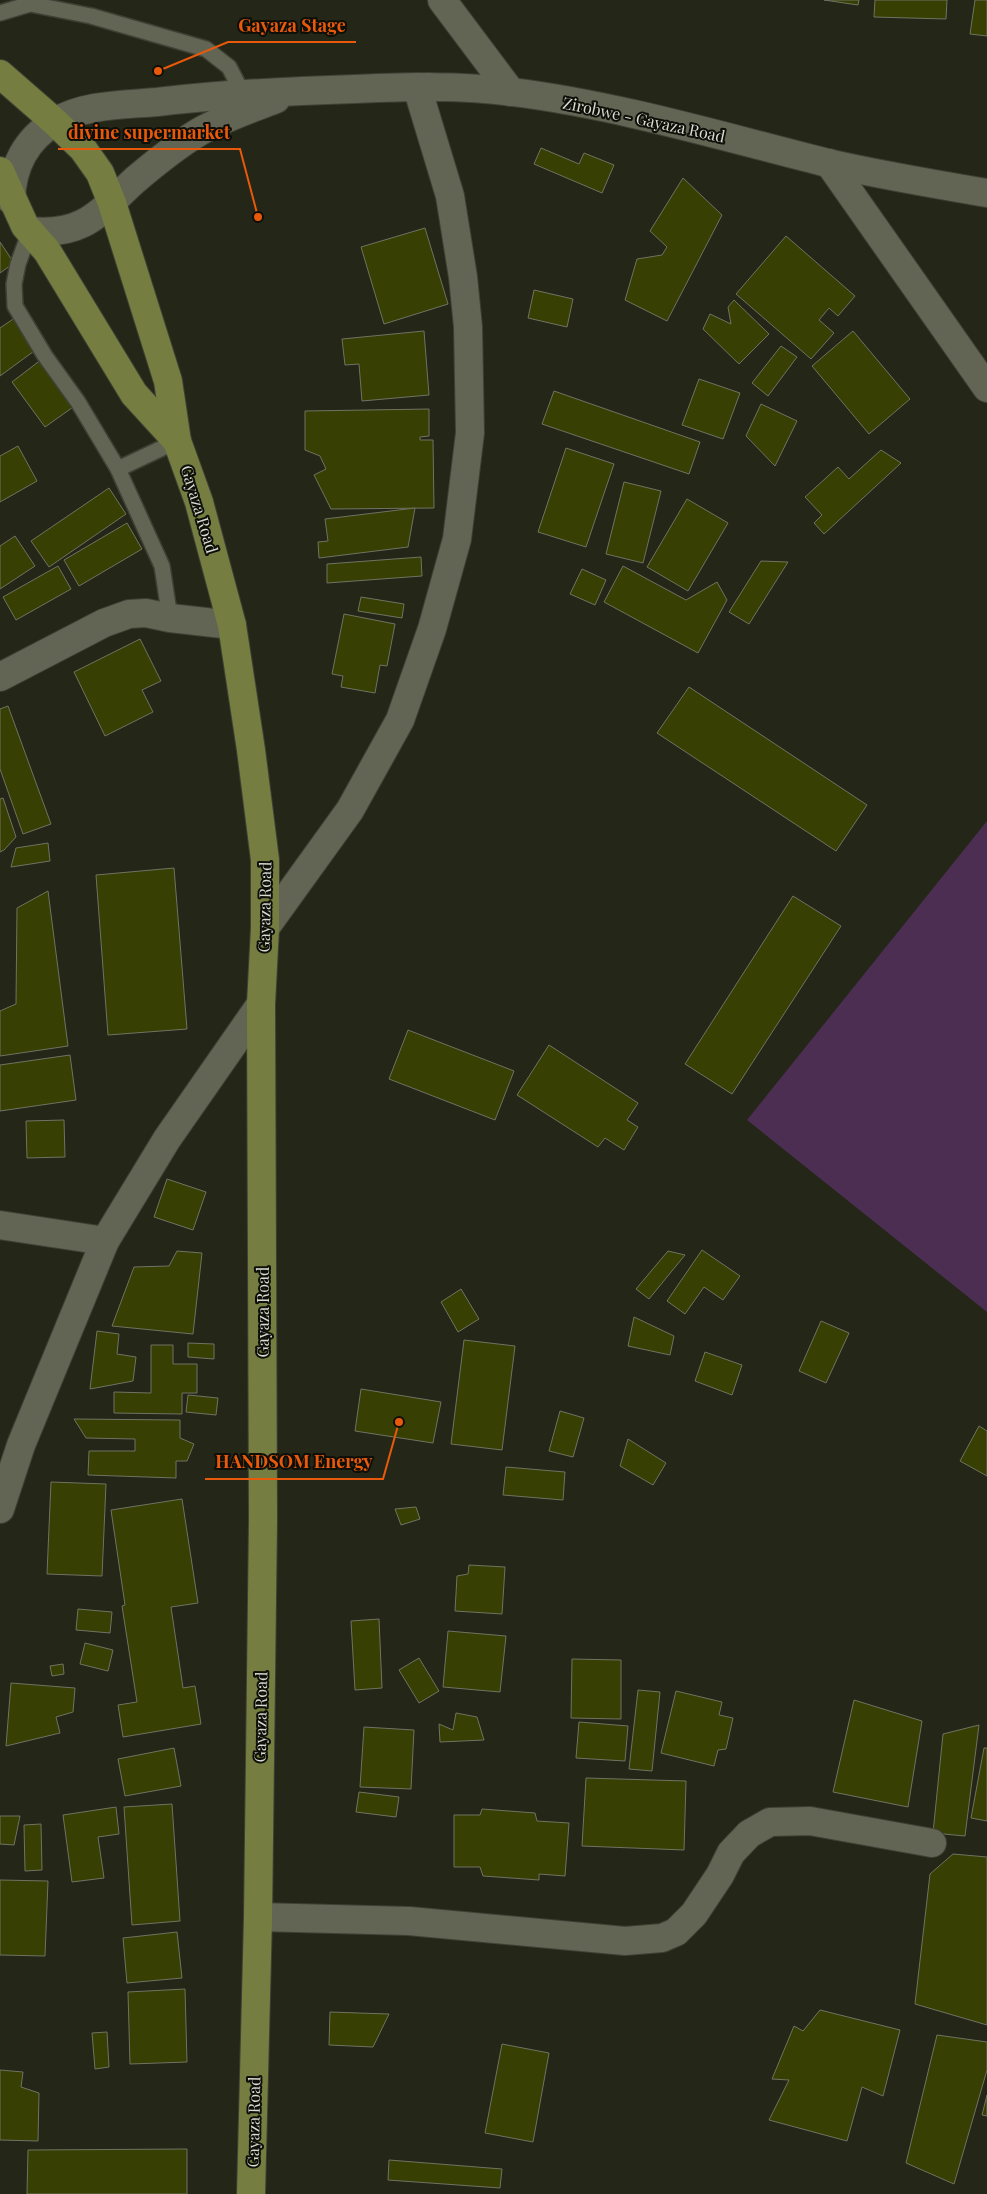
<svg xmlns="http://www.w3.org/2000/svg" width="987" height="2194" viewBox="0 0 987 2194" font-family="'Playfair Display',serif">
  <style>
    .green { fill: #4b2e51 }
    .building { fill: #373f02; stroke: #707362 }
    .lines { fill: none; stroke-linecap: round; stroke-linejoin: round }
    .lane-casing { stroke: #3e4134; stroke-width: 18 }
    .street-casing { stroke: #3e4134; stroke-width: 30 }
    .secondary-casing { stroke: #3e4134; stroke-width: 30 }
    .primary-casing { stroke: #3e4134; stroke-width: 30 }
    .lane { stroke: #626554; stroke-width: 15 }
    .street { stroke: #626554; stroke-width: 28 }
    .secondary { stroke: #626554; stroke-width: 28 }
    .primary { stroke: #757e40; stroke-width: 28 }
    .labels { text-anchor: middle; dominant-baseline: central; stroke-width: 4; stroke-linejoin: round; paint-order: stroke }
    .street-label { font-size: 16px; fill: #d8dbd1; stroke: #0e0f08 }
    .leader { fill: none; stroke: #e8590c; stroke-width: 2 }
    .callout-dot { fill: #e8590c; stroke: #0e0f08; stroke-width: 2 }
    .callout-label { font-size: 18px; text-anchor: middle; font-weight: bold; fill: #e8590c; stroke: #0e0f08; stroke-width: 4; stroke-linejoin: round; paint-order: stroke }
  </style>
  <rect width="100%" height="100%" fill="#242718"/>
  <path class="green" d="M987 821V1312L747 1120Z"/>
  <g class="building">
    <path d="M824 0H859L858 5Z"/>
    <path d="M875 0H947L946 19 874 17Z"/>
    <path d="M975 0H987V36L970 34Z"/>
    <path d="M541 148 579 164 584 153 614 165 602 193 534 164Z"/>
    <path d="M683 178 722 215 667 321 625 300 637 259 662 255 667 247 650 231Z"/>
    <path d="M425 228 448 304 384 324 361 247Z"/>
    <path d="M786 236 855 296 838 316 829 308 819 320 834 333 811 359 736 294Z"/>
    <path d="M0 242 14 263 0 273Z"/>
    <path d="M534 290 573 299 567 327 528 318Z"/>
    <path d="M734 300 769 334 739 364 703 329 710 314 731 324 728 307Z"/>
    <path d="M19 315 41 346 0 376V328Z"/>
    <path d="M424 331 429 395 362 401 359 364 345 365 342 339Z"/>
    <path d="M853 331 910 399 869 434 812 366Z"/>
    <path d="M781 346 797 357 768 396 752 383Z"/>
    <path d="M42 359 76 405 45 427 12 382Z"/>
    <path d="M699 379 740 393 723 439 682 425Z"/>
    <path d="M554 391 700 442 689 474 542 424Z"/>
    <path d="M761 404 797 421 775 466 746 436Z"/>
    <path d="M429 409V436L420 437V440H433L434 508 331 509 314 475 326 469 320 456 305 450V411Z"/>
    <path d="M18 446 37 481 0 502V456Z"/>
    <path d="M566 448 614 464 586 547 538 532Z"/>
    <path d="M881 450 901 463 824 534 814 523 822 515 805 497 838 467 849 479Z"/>
    <path d="M624 482 661 491 643 563 606 554Z"/>
    <path d="M109 488 126 514 49 567 31 541Z"/>
    <path d="M687 499 728 523 688 591 647 567Z"/>
    <path d="M415 508 408 547 319 558 318 542 328 541 325 519Z"/>
    <path d="M127 523 142 549 79 586 64 560Z"/>
    <path d="M15 536 35 566 0 589V546Z"/>
    <path d="M421 557 422 576 327 583V564Z"/>
    <path d="M761 561 788 562 749 624 729 612Z"/>
    <path d="M58 566 71 589 16 620 3 597Z"/>
    <path d="M623 566 686 600 717 582 727 600 698 653 604 602Z"/>
    <path d="M582 569 606 580 595 605 570 594Z"/>
    <path d="M361 597 404 604 402 618 358 611Z"/>
    <path d="M344 614 395 624 387 666 380 665 375 693 341 687 343 676 332 674Z"/>
    <path d="M140 639 161 681 142 690 153 712 105 736 74 672Z"/>
    <path d="M689 687 867 805 836 851 657 733Z"/>
    <path d="M8 706 51 824 23 834 0 769V709Z"/>
    <path d="M3 798 16 837 4 850 0 852V799Z"/>
    <path d="M48 843 50 861 11 867 16 848Z"/>
    <path d="M174 868 187 1029 108 1035 96 875Z"/>
    <path d="M48 891 68 1046 0 1056V1011L16 1004 17 908Z"/>
    <path d="M793 896 841 926 732 1094 685 1064Z"/>
    <path d="M408 1030 514 1071 495 1120 389 1079Z"/>
    <path d="M549 1045 638 1103 627 1120 638 1127 624 1150 605 1138 598 1147 517 1095Z"/>
    <path d="M70 1055 76 1100 0 1111V1065Z"/>
    <path d="M64 1120 65 1157 27 1158 26 1121Z"/>
    <path d="M167 1179 206 1192 193 1230 154 1217Z"/>
    <path d="M702 1250 740 1276 723 1300 704 1287 685 1314 667 1301Z"/>
    <path d="M177 1251 202 1253 193 1334 112 1326 134 1267 169 1266Z"/>
    <path d="M668 1251 685 1255 649 1299 636 1289Z"/>
    <path d="M461 1289 479 1319 458 1332 441 1302Z"/>
    <path d="M634 1317 674 1336 670 1355 628 1346Z"/>
    <path d="M821 1321 849 1333 826 1383 799 1371Z"/>
    <path d="M97 1331 119 1334 117 1354 136 1357 133 1381 90 1389Z"/>
    <path d="M464 1340 515 1346 502 1450 451 1444Z"/>
    <path d="M188 1343 214 1344V1359L188 1357Z"/>
    <path d="M151 1345H173V1364H197V1393H182V1414L114 1413V1392L151 1393Z"/>
    <path d="M705 1352 742 1365 732 1395 695 1381Z"/>
    <path d="M361 1389 441 1402 433 1443 355 1431Z"/>
    <path d="M188 1395 218 1398 216 1415 186 1412Z"/>
    <path d="M560 1411 584 1418 573 1457 549 1451Z"/>
    <path d="M74 1419 180 1420V1438L194 1444 187 1461H176V1478L88 1475 89 1451H135V1439L86 1438Z"/>
    <path d="M979 1426 987 1431V1476L960 1461Z"/>
    <path d="M628 1439 666 1463 653 1485 620 1466Z"/>
    <path d="M506 1467 565 1472 563 1500 503 1495Z"/>
    <path d="M51 1482 106 1484 102 1576 47 1574Z"/>
    <path d="M182 1499 198 1603 171 1607 183 1688 195 1686 201 1724 123 1737 118 1705 137 1702 122 1606 125 1605 111 1510Z"/>
    <path d="M416 1507 420 1519 401 1525 395 1509Z"/>
    <path d="M469 1565 505 1567 502 1614 455 1611 457 1576 468 1574Z"/>
    <path d="M78 1609 112 1612 110 1633 76 1630Z"/>
    <path d="M379 1619 382 1688 355 1690 351 1621Z"/>
    <path d="M448 1631 506 1636 500 1692 443 1687Z"/>
    <path d="M85 1643 113 1650 108 1671 80 1664Z"/>
    <path d="M419 1658 439 1691 419 1703 399 1670Z"/>
    <path d="M572 1659 621 1660V1719L571 1718Z"/>
    <path d="M63 1664 64 1674 52 1676 50 1666Z"/>
    <path d="M11 1683 75 1688 73 1712 56 1717 60 1733 6 1746Z"/>
    <path d="M638 1690 660 1692 652 1771 629 1769Z"/>
    <path d="M676 1691 722 1702 719 1715 733 1718 726 1749 718 1750 714 1766 661 1753Z"/>
    <path d="M854 1700 922 1721 908 1807 833 1792Z"/>
    <path d="M456 1713 477 1717 484 1740 440 1742 439 1724 453 1730Z"/>
    <path d="M579 1722 628 1726 625 1761 576 1758Z"/>
    <path d="M979 1725 965 1836 933 1833 943 1734Z"/>
    <path d="M364 1727 414 1730 411 1789 360 1787Z"/>
    <path d="M174 1748 181 1786 125 1796 118 1759Z"/>
    <path d="M984 1748H987V1821L971 1818Z"/>
    <path d="M586 1778 686 1781 684 1850 582 1846Z"/>
    <path d="M359 1792 399 1797 396 1817 356 1812Z"/>
    <path d="M172 1804 180 1921 132 1925 124 1807Z"/>
    <path d="M116 1807 119 1834 98 1837 104 1878 72 1882 63 1815Z"/>
    <path d="M482 1809 535 1813 537 1821 569 1823 565 1876 539 1874V1880L483 1876 480 1867H454V1815H480Z"/>
    <path d="M0 1816H20L14 1845 0 1844Z"/>
    <path d="M41 1824 42 1870 25 1871 24 1825Z"/>
    <path d="M953 1854 987 1857V2025L915 2004 930 1874Z"/>
    <path d="M0 1880 48 1881 45 1956 0 1955Z"/>
    <path d="M177 1932 182 1978 127 1983 123 1938Z"/>
    <path d="M185 1989 187 2062 130 2064 128 1992Z"/>
    <path d="M820 2010 900 2030 883 2096 862 2087 847 2141 769 2120 789 2080 772 2079 794 2026 803 2031Z"/>
    <path d="M330 2012 389 2014 373 2047 329 2045Z"/>
    <path d="M107 2032 109 2067 95 2069 92 2033Z"/>
    <path d="M937 2035 987 2042V2070L954 2184 906 2163Z"/>
    <path d="M502 2044 549 2053 533 2142 485 2133Z"/>
    <path d="M0 2070 23 2072 21 2087 39 2093 38 2141 0 2140Z"/>
    <path d="M987 2095V2116L982 2115Z"/>
    <path d="M187 2149V2194H27L28 2150Z"/>
    <path d="M389 2160 502 2169 500 2188 388 2180Z"/>
  </g>
  <g class="lines">
    <g class="lane-casing">
      <g id="lane">
        <path d="M0 13 30 4 91 16 206 49 229 67 243 94"/>
        <path d="M30 231 18 264 14 284 15 306 45 356 78 402 118 469 162 566 170 618"/>
        <path d="M118 469 177 441"/>
      </g>
    </g>
    <g class="street-casing">
      <g id="street">
        <path d="M442 0 511 92"/>
        <path d="M829 163 987 388"/>
        <path d="M0 677 104 623 129 614 146 613 170 618 232 625"/>
        <path d="M265 928 350 810 400 720 432 629 457 539 470 433 468 327 463 277 450 196 417 87"/>
        <path d="M0 1225 105 1241"/>
        <path d="M0 1509 21 1445 105 1241 167 1139 261 1004"/>
        <path d="M258 1917 409 1921 625 1941 662 1938 676 1932 694 1914 720 1875 731 1853 749 1834 770 1822 810 1821 932 1843"/>
      </g>
    </g>
    <g class="secondary-casing">
      <g id="secondary">
        <path d="M11 200C12 167 26 139 55 122 84 104 124 105 157 102 223 94 289 91 355 89 407 87 460 85 512 92 618 105 724 137 828 163 880 175 934 184 987 193"/>
        <path d="M30 231C84 236 99 213 135 180 155 163 176 146 199 132 223 118 251 109 276 99"/>
      </g>
    </g>
    <g class="primary-casing">
      <g id="primary">
        <path d="M0 74 55 122 83 149 100 173 112 203 168 381 177 441 199 502 232 625 251 750 265 860V928L261 1004 263 1519 258 1917 251 2194"/>
        <path d="M0 171 25 226 47 251 134 394 177 441"/>
      </g>
    </g>
    <use href="#lane" class="lane"/>
    <use href="#street" class="street"/>
    <use href="#secondary" class="secondary"/>
    <use href="#primary" class="primary"/>
  </g>
  <g class="labels">
    <g class="street-label">
      <text transform="translate(644 119) rotate(12)">Zirobwe - Gayaza Road</text>
      <text transform="translate(200 509) rotate(73)">Gayaza Road</text>
      <text transform="translate(264 907) rotate(-89)">Gayaza Road</text>
      <text transform="translate(262 1312) rotate(-90)">Gayaza Road</text>
      <text transform="translate(260 1717) rotate(-89)">Gayaza Road</text>
      <text transform="translate(253 2122) rotate(-89)">Gayaza Road</text>
    </g>
  </g>
  <path class="leader" d="M158 71L228 42H356M258 217L240 149H58M399 1422L383 1479H205"/>
  <g class="callout-dot">
    <circle cx="158" cy="71" r="5"/>
    <circle cx="258" cy="217" r="5"/>
    <circle cx="399" cy="1422" r="5"/>
  </g>
  <g class="callout-label">
    <text x="292" y="32">Gayaza Stage</text>
    <text x="149" y="139">divine supermarket</text>
    <text x="294" y="1468">HANDSOM Energy</text>
  </g>
</svg>
